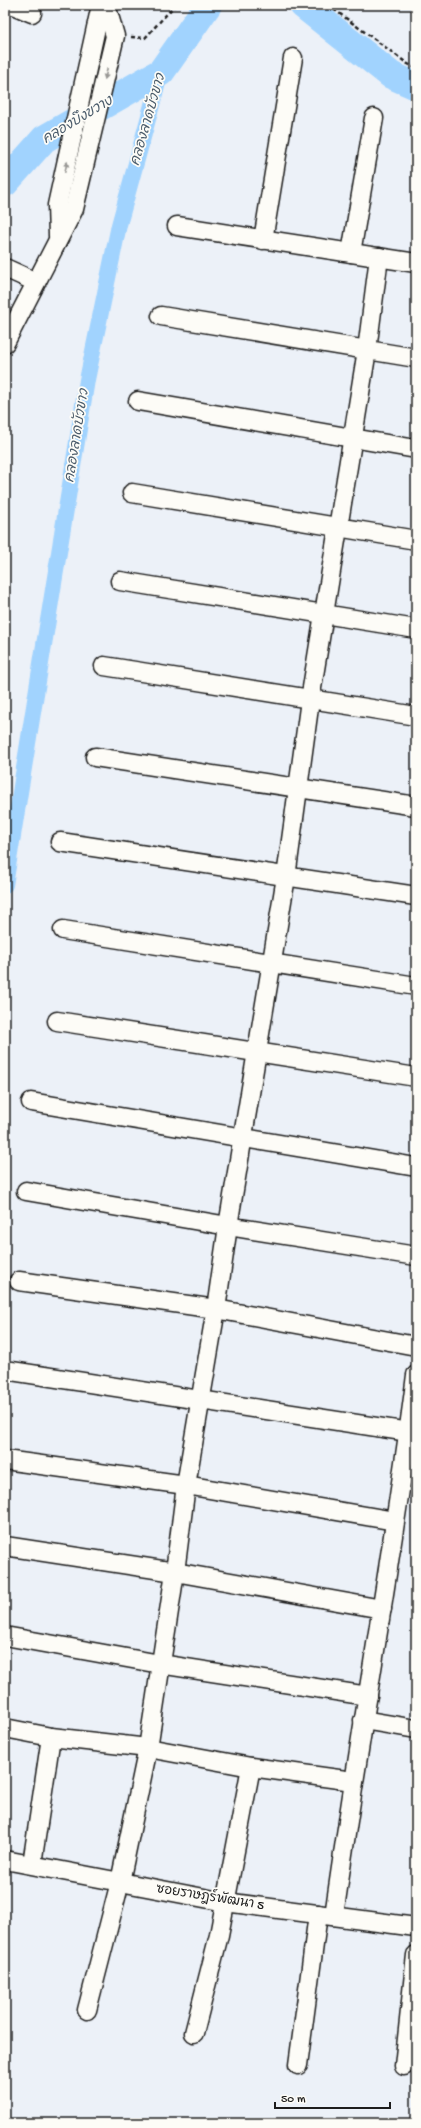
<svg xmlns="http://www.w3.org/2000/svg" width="421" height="2128" viewBox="0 0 421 2128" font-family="'Gochi Hand','Playpen Sans Thai',sans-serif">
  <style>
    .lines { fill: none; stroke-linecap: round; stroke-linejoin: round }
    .canal { stroke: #a1d3fe; stroke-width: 16 }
    .river { stroke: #a1d3fe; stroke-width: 28 }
    .minor-casing { stroke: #1c1c1c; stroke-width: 21 }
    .path { stroke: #1c1c1c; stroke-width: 2.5; stroke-dasharray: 4 3; stroke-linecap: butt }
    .minor { stroke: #fdfcf7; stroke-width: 18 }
    .oneway { fill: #989794 }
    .labels { text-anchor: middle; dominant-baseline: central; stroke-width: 3.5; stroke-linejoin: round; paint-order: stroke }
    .street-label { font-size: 13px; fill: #1c1c1c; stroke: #fdfcf7 }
    .water-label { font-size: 14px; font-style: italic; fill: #4b5c6b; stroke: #fdfcf7 }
  </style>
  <rect width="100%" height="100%" fill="#ecf1f8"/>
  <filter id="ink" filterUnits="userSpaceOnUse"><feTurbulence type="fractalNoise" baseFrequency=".025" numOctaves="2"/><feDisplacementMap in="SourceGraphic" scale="8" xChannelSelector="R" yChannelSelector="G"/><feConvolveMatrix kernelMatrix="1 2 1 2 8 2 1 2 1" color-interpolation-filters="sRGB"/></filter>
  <g filter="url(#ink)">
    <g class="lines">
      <path class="canal" d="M5 885 87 380 119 225 161 72"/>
      <g class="river">
        <path d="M303 5 391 75 416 86"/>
        <path d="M5 183 44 139 161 72 208 5"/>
      </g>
      <g class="minor-casing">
        <g id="minor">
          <path d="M13 5 32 13"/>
          <path d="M177 226 416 263"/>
          <path d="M58 236 57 205 101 5"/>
          <path d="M263 240 293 58"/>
          <path d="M351 253 374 118"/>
          <path d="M5 268 36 282"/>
          <path d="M161 316 416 358"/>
          <path d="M5 343 74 209 115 36 106 5"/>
          <path d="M138 401 416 449"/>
          <path d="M132 493 416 540"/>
          <path d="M120 581 416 629"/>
          <path d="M104 666 416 716"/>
          <path d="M95 757 416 806"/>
          <path d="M60 842 416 896"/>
          <path d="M63 930 416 986"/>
          <path d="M57 1021 416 1077"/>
          <path d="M31 1102 416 1167"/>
          <path d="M26 1191 228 1226 416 1256"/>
          <path d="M19 1281 216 1309 416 1346"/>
          <path d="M5 1370 409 1432"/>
          <path d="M5 1460 186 1485 395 1521"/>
          <path d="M5 1546 175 1572 382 1609"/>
          <path d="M5 1636 160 1664 368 1696"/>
          <path d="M363 1720 416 1729"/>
          <path d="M5 1728 51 1737 148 1748 251 1767 353 1781"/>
          <path d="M5 1860 225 1902 416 1927"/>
          <path d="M32 1864 51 1737"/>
          <path d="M334 1916C359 1736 393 1556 416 1375"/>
          <path d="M87 2010 120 1882 148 1748 175 1572 186 1485 216 1309 228 1226 286 877 310 700 367 350 379 257"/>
          <path d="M194 2033 219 1935 251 1767"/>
          <path d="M298 2065 318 1914"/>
          <path d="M404 2066 416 1955"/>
        </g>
      </g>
      <g class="path">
        <path d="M328 5 408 64 416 68"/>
        <path d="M131 37 145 38 175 5"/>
      </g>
      <use href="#minor" class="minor"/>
    </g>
    <defs><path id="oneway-solid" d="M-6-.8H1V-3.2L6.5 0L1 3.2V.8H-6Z"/></defs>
    <g class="oneway">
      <use href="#oneway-solid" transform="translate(106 74) rotate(103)"/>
      <use href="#oneway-solid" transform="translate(66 167) rotate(-77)"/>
    </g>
  </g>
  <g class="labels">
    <g class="street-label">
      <text transform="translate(210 1898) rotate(9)">ซอยราษฎร์พัฒนา 5</text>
    </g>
    <g class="water-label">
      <text transform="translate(149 120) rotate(-74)">คลองลาดบัวขาว</text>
      <text transform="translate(78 121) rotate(-31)">คลองบึงขวาง</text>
      <text transform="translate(78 436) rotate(-81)">คลองลาดบัวขาว</text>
    </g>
  </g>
  <rect width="421" height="2128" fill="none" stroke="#fdfcf7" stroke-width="20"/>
  <rect x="10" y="10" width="401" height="2108" fill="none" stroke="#1c1c1c" stroke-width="1.5" filter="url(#ink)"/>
  <path d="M275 2102v6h115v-6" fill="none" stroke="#1c1c1c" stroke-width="2"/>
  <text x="281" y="2102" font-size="12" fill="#1c1c1c" stroke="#fdfcf7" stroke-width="3" paint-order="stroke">50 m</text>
</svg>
